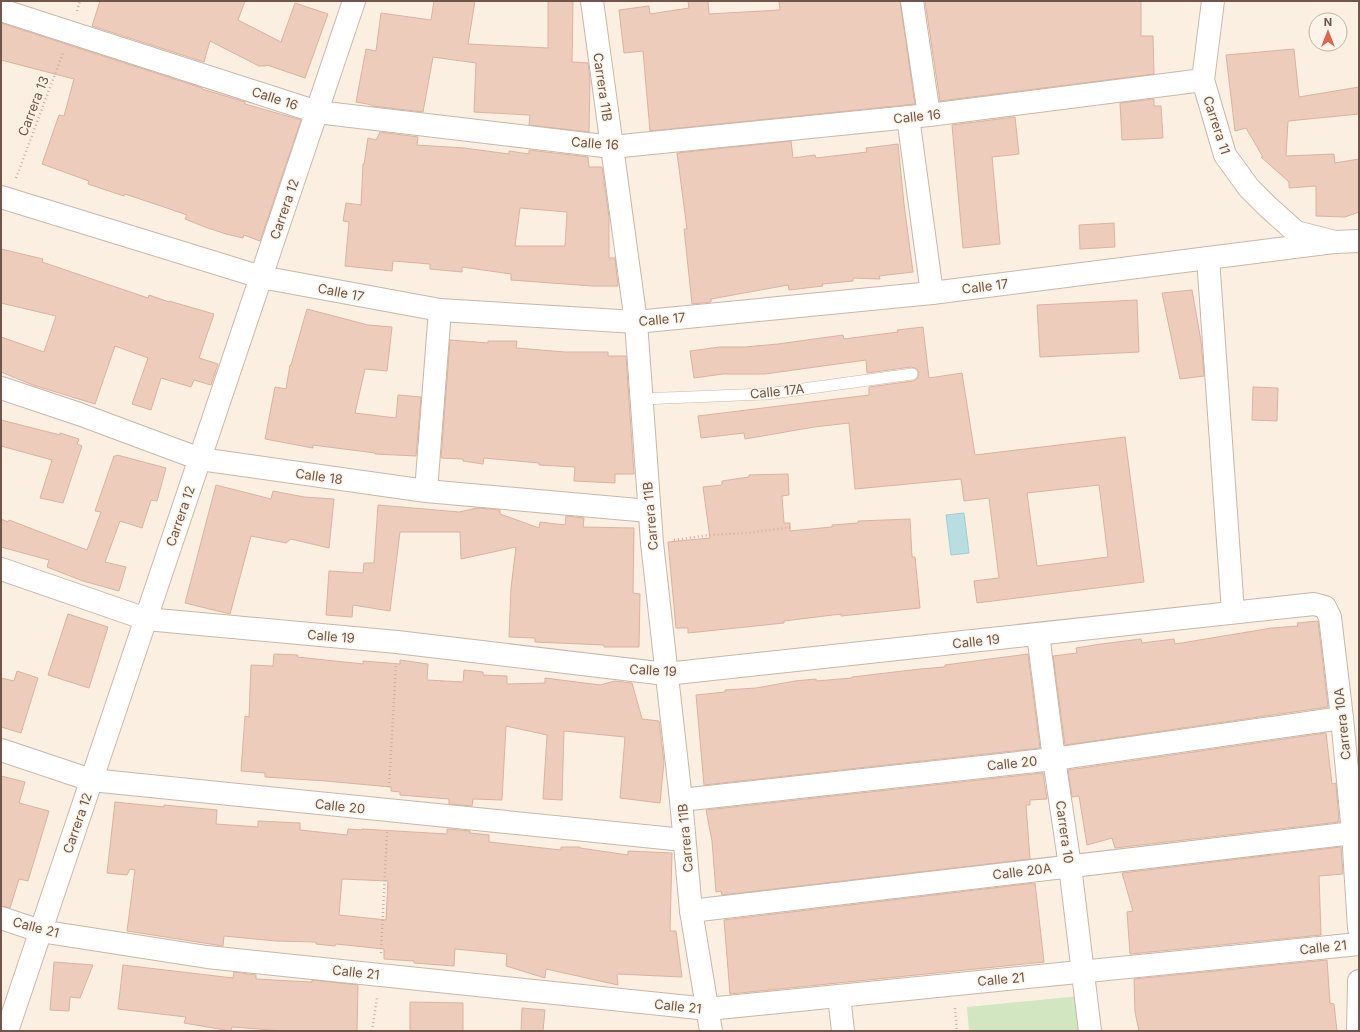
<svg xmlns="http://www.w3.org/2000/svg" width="1360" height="1032" viewBox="0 0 1360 1032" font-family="Inter,sans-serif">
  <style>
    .green { fill: #d2e6c1 }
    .water { fill: #b8dee1; stroke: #9fced2 }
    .building { fill: #edccbb; stroke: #deb29d; fill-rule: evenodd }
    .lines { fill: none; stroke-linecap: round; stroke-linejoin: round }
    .lane-casing { stroke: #c9b6a9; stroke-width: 12 }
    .street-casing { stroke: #c9b6a9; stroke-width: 24 }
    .secondary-casing { stroke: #cfb8aa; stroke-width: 24 }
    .path { stroke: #d1af9f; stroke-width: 2.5; stroke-dasharray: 1 3; stroke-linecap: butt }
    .lane { stroke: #fff; stroke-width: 11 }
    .street { stroke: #fff; stroke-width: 22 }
    .secondary { stroke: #fff; stroke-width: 22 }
    .labels { text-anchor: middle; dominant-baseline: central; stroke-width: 3; stroke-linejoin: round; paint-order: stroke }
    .street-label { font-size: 13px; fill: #6f554a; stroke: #fdf3e7 }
  </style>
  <rect width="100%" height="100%" fill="#faefe1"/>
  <path class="green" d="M1080 996 1085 1031H969L967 1007Z"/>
  <path class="water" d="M964 513 969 553 951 555 946 515Z"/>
  <g class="building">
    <path d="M100 1H245L238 20 281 42 295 3 328 14 305 78 267 65 266 66H259L210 41 204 62 92 26Z"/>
    <path d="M434 1H475L468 44 548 48V1H573L572 62 588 63 590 79 589 132 529 125 530 115 474 112 476 63 433 57 423 112 372 106V105L356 102 366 49 376 51 381 13 431 20Z"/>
    <path d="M688 1H708L709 14 780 10 779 1H900L915 104 650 131 643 51 624 53 619 10 649 6 650 14 689 8Z"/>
    <path d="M925 1H1141V36H1153L1154 74 940 101Z"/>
    <path d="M1 23 202 88V89L245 102V104L301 120 260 241 244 235 243 238 226 234 205 227 185 219 187 215 167 208 125 194 124 196 88 184 89 181 42 164 59 115 64 116 74 79 1 60Z"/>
    <path d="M1294 49 1299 97 1359 87V114L1288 121 1286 156 1334 154 1335 163 1359 159V212L1345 217 1316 216V186L1289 188V182L1261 157H1263L1246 128 1235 131 1226 55Z"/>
    <path d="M1154 99V106H1161L1163 138 1122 140 1120 103Z"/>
    <path d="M1015 117 1019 154 992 157 1000 244 963 248 952 125Z"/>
    <path d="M380 132 418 137 417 145 464 148 509 154V151L529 154V150L588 157 589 167H602L609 217V258H615L618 286H592L511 280V274L462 267V272L430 269V264L393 261 392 271 345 266 349 222 343 221 346 203 361 205 363 164H364L368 138 376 140ZM520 208 567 212 565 246H515Z"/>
    <path d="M791 141 793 158 815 155 816 158 867 152 866 148 898 144 904 204 913 272 879 276 880 279 853 278V281L822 284 823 286 789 290 788 285 711 299V302L692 304 684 229H687L677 153Z"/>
    <path d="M1114 223 1115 247 1080 249 1079 225Z"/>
    <path d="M1 249 43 259 42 262 148 298 149 295 169 302V301L214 314 199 358 218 364 211 385 194 380 191 387 161 378 151 410 132 404 148 358 115 346 95 404 33 385 1 372V337L44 352 56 316 1 303Z"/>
    <path d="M1192 290 1201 341 1204 376 1180 379 1162 293Z"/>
    <path d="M1137 300 1139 352 1040 357 1037 305Z"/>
    <path d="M307 309 368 325 392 327 387 371 365 369 355 413 396 418 398 395 421 397 416 456 375 454V453L313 445V448L265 439 275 387 286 389 290 365H291Z"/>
    <path d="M923 327 929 378 962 373 975 455 1125 437 1144 582 977 603 974 581 999 578 989 498 964 501 961 479 855 489 849 423 814 427 745 439 744 433 701 438 698 416 869 395V387L913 381 917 379 919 373 917 369 911 367 867 373 866 360 765 374H723L694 378 690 351 720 347H745L778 344 843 335 844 339 898 332 897 330ZM1099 485 1108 557 1037 566 1027 493Z"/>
    <path d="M450 340 488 343V341H517L516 348 565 352H608V356H626L634 474H615V483L574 481 575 467 539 465V463L484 458 483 464 463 461V459L441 458Z"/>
    <path d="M1253 387 1278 388 1277 421 1252 420Z"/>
    <path d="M1 420 60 435V433L79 439 77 444 82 446 63 503 40 498 52 460 1 446Z"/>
    <path d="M117 455 166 468 157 501 151 500 142 528 120 521 105 562 126 567 119 591 83 581 47 567 49 560 1 547V519L8 522 9 520 87 550 101 512 95 511 114 456H116Z"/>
    <path d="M788 474 789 495 782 496 784 523H790V531L832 527V525L858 523V521L910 519 912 557H915L920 608 841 616V614L784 621V623L688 633V628H676L668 542 710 538 703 487 722 485V481L749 477V475Z"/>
    <path d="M216 485 271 499 273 491 304 497 334 499 329 548 291 539 286 543 251 536 230 614 185 603Z"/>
    <path d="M378 505 459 512 477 508 500 510V514L539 528 540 522 565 525 566 516 584 518 583 527 634 528 633 593 640 594 639 647H604V645L535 642V638L509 637 511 588 516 547 461 559 460 532H400L390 611 353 605 352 617 326 615 329 571 363 573 364 563H374Z"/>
    <path d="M68 614 108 627 89 688 48 675Z"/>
    <path d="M1318 621 1328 707 1065 745 1053 656 1077 653 1076 648 1101 644 1141 639 1142 643 1174 639 1175 644 1272 628 1298 626 1297 623Z"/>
    <path d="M274 654 298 655 297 657 363 664V661L400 664V660L428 664 427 680 463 682 464 670 483 672V675L507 676V684L545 683V678L600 685 615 681 632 683 642 719 659 721 664 762 660 803 620 798 625 737 564 731 562 800 543 799 547 735 506 726 502 800 473 799 472 806 449 804V799L400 795V792L391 791V787L326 781 265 777V773L241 771 245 716 249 717 251 665 273 666Z"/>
    <path d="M1028 654 1040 748 704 785 696 695 725 692V690L756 688 795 681 816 679V681L852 678V677L920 669 945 667V665Z"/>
    <path d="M17 671 38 678 21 733 1 727V678L14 681Z"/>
    <path d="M1326 733 1332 784 1336 783 1339 822 1115 848 1112 838 1087 845 1079 796 1072 797 1068 770Z"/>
    <path d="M1043 773 1047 799 1030 800V805H1026L1030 859 722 895 721 891 716 892 712 841 706 810Z"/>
    <path d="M1 776 25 782 19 803 49 811 28 881 19 879 10 908 1 906Z"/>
    <path d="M115 802 164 807V805L217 810 216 824 258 827V821L300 823V830L347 835 348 829 362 830V829L447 834V829L470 831V833L489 835V842L561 850V847H580V848L628 855V851L672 853 670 931H676L682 977 617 974 618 985 546 969 545 978 506 966 507 954 455 949 454 966 414 963V961L384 959V949L336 944 335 946 316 944V942L276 941 224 936 223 946 127 931 135 870 130 869 127 875 107 873ZM342 879 388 881 386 920 339 915Z"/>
    <path d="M1341 847 1343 874 1319 876 1321 935 1130 954 1127 912 1133 911 1122 873Z"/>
    <path d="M1035 883 1044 962 730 994 724 920Z"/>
    <path d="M1327 960 1330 1003 1334 1004 1337 1031H1139L1135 1012 1134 979Z"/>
    <path d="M54 962 93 965 80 998 70 997 69 1011 50 1010Z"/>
    <path d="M123 965 233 978 234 972 256 975V979L310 982H312V980L358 985 357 1031H284L232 1027 231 1031 184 1023 186 1017 118 1009Z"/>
    <path d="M410 1002 463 1003V1031H410Z"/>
    <path d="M522 1008 545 1010 543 1031H521Z"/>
  </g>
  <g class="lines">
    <g class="lane-casing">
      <path id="lane" d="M641 399 767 394 912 374"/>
    </g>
    <g class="street-casing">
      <g id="street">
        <path d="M592 1 636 322 652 543 681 800 691 911 711 1031"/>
        <path d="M912 1 929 115"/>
        <path d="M1 10 317 112 612 147 929 115 1203 80"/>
        <path d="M908 117 932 293"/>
        <path d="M1 197 261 277 440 310 636 322 932 293 1334 242"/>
        <path d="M1208 258 1233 612"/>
        <path d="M1 388 79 414 200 459 426 491 649 511"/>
        <path d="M426 491 440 310"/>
        <path d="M1 569 146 619 397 642 666 674 1314 604 1325 607 1330 617 1342 718 1353 833 1359 928"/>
        <path d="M1038 634 1054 759 1070 866 1090 1031"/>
        <path d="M1 750 91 780 684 840"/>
        <path d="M681 800 1054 759 1342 718"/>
        <path d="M691 911 1353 833"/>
        <path d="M1 918 40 931 207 957 708 1009 1359 944"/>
        <path d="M839 996 843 1031"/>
        <path d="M1358 1031 1359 981"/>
      </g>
    </g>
    <g class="secondary-casing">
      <g id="secondary">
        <path d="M1213 1 1203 80 1225 155 1249 188 1268 207 1296 232 1335 242 1359 241"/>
        <path d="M7 1031 354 1"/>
      </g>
    </g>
    <g class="path">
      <path d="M77 11 80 1"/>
      <path d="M16 178 63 53"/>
      <path d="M674 540 709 535 747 533 793 527"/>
      <path d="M389 787 396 664"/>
      <path d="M381 953 387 832"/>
      <path d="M955 1008 957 1031"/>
      <path d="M372 1031 377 998"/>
    </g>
    <use href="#lane" class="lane"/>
    <use href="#street" class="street"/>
    <use href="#secondary" class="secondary"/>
  </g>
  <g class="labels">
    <g class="street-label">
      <text transform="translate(603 87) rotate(82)">Carrera 11B</text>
      <text transform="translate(275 98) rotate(18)">Calle 16</text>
      <text transform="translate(33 106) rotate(-69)">Carrera 13</text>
      <text transform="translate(917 116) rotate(-6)">Calle 16</text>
      <text transform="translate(1217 125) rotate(72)">Carrera 11</text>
      <text transform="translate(595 143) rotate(4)">Calle 16</text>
      <text transform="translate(284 209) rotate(-71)">Carrera 12</text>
      <text transform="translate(985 286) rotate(-7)">Calle 17</text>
      <text transform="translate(341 292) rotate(11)">Calle 17</text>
      <text transform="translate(662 319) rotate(-5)">Calle 17</text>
      <text transform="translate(777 391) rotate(-6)">Calle 17A</text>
      <text transform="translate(319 476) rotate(8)">Calle 18</text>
      <text transform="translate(180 516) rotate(-71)">Carrera 12</text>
      <text transform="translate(650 516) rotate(-95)">Carrera 11B</text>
      <text transform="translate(331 636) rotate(5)">Calle 19</text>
      <text transform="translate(976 641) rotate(-6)">Calle 19</text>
      <text transform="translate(653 670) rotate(3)">Calle 19</text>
      <text transform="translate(1342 724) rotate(-96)">Carrera 10A</text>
      <text transform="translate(1012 763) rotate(-6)">Calle 20</text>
      <text transform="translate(340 806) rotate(6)">Calle 20</text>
      <text transform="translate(77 823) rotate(-71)">Carrera 12</text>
      <text transform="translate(1065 832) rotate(82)">Carrera 10</text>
      <text transform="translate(685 838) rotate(-95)">Carrera 11B</text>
      <text transform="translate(1022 871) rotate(-7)">Calle 20A</text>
      <text transform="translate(36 927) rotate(15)">Calle 21</text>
      <text transform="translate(1323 947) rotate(-6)">Calle 21</text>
      <text transform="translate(356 972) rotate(6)">Calle 21</text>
      <text transform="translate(1001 979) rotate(-5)">Calle 21</text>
      <text transform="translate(678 1006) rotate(6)">Calle 21</text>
    </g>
  </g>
  <rect width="1360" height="1032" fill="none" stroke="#6f554a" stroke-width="4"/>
  <g transform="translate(1328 32)"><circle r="19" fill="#fdf3e7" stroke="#c4b4a8"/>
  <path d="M0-3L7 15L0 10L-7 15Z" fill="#dc654f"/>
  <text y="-6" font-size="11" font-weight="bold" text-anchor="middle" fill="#6f554a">N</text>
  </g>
</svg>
